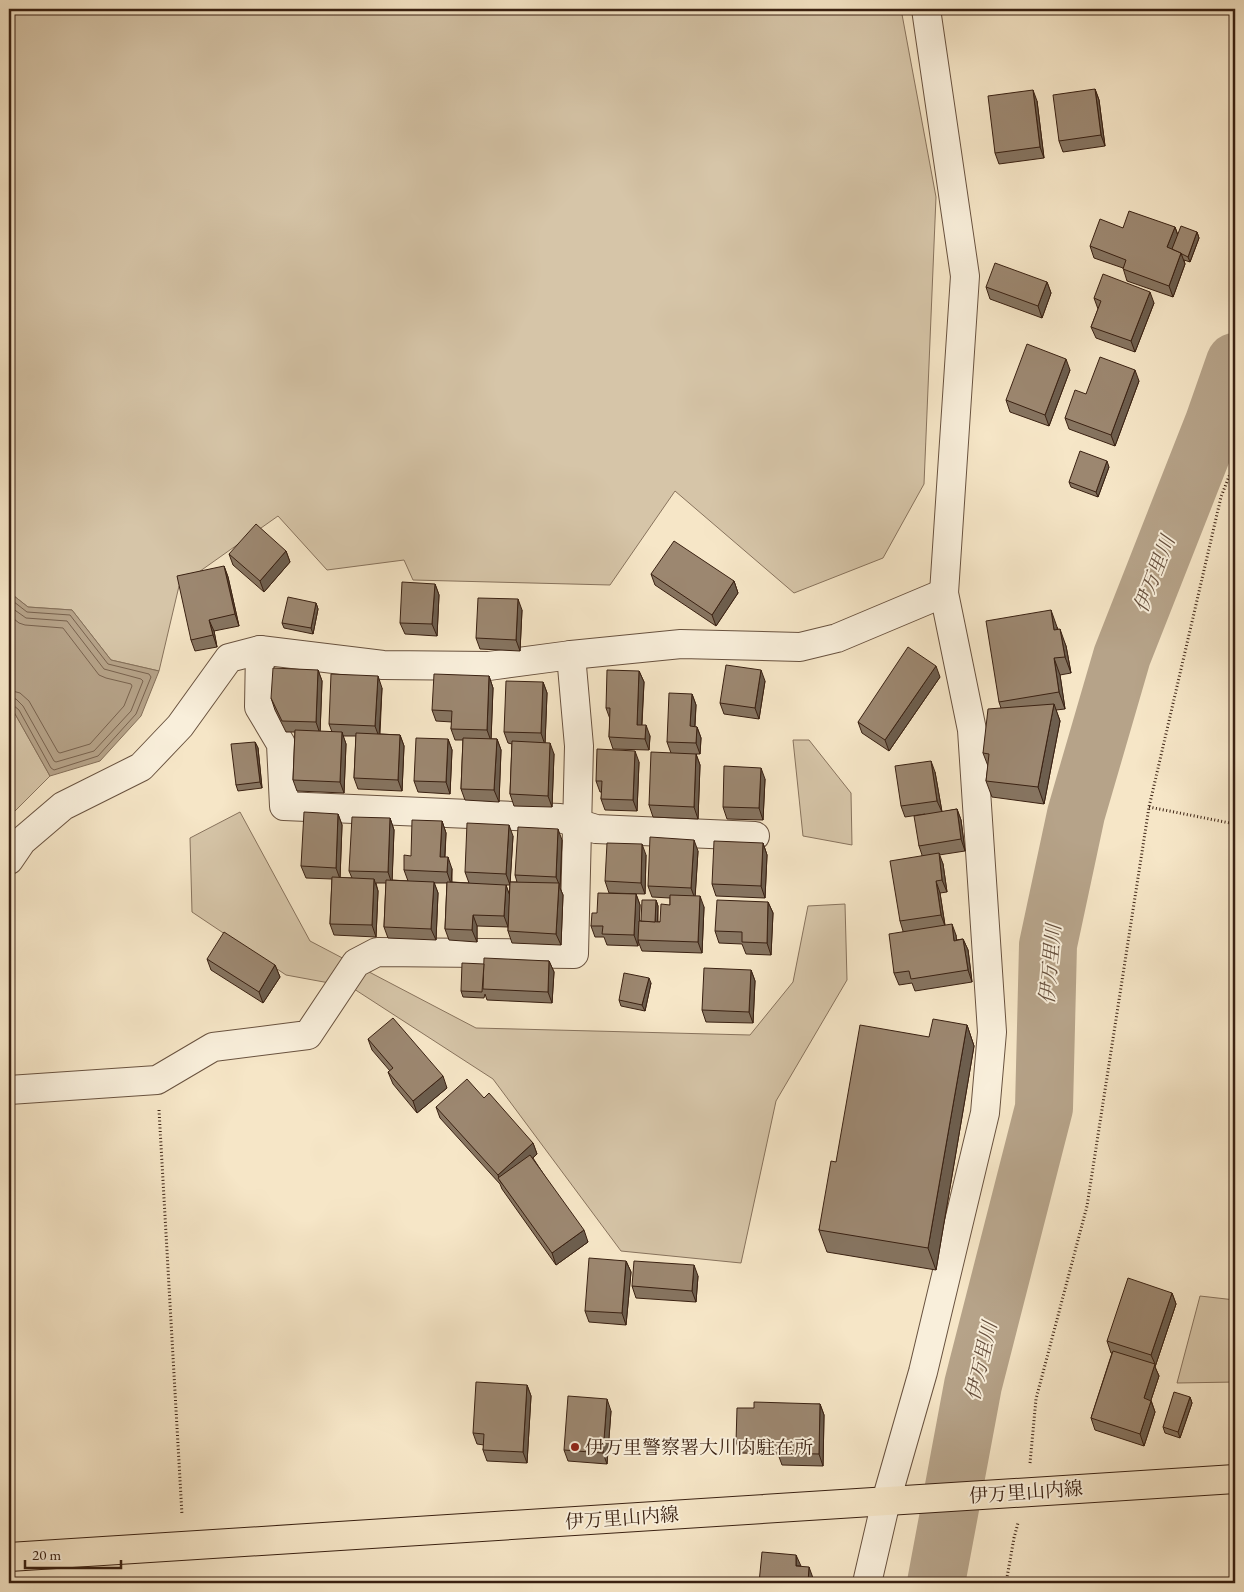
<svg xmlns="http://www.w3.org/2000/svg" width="1244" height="1592" viewBox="0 0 1244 1592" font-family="'EB Garamond','Noto Serif JP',serif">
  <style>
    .green { fill: #d6c5a8; stroke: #88735d }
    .water { fill: #b6a389; stroke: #846f59 }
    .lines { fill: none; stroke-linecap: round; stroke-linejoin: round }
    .shore { stroke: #78624e; stroke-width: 1 }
    .river { stroke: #b6a389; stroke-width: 58 }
    .minor-casing { stroke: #69523f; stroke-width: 30 }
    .tertiary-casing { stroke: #69523f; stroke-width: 30 }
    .primary-casing { stroke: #3a2112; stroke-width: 30 }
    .path { stroke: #3a2112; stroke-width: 3; stroke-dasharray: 1 2.5; stroke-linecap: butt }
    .minor { stroke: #f9efdb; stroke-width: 28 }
    .tertiary { stroke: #f9efdb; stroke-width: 28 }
    .primary { stroke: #f6e6c7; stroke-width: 28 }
    .wall { fill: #867460; stroke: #3a2112; fill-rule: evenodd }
    .shaded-wall { fill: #6d5e4e; stroke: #3a2112 }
    .building { fill: #9c8770; stroke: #3a2112 }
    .poi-dot { fill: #8f2418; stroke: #f9efdb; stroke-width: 2 }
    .labels { text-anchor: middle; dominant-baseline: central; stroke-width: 4; stroke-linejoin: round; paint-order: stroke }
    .poi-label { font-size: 19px; fill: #3a2112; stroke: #f9efdb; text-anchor: start }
    .street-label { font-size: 19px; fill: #3a2112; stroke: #f9efdb }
    .water-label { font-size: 20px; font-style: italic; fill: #654e3c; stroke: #f9efdb }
  </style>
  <rect width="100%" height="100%" fill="#f6e6c7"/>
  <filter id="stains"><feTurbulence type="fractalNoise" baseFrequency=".004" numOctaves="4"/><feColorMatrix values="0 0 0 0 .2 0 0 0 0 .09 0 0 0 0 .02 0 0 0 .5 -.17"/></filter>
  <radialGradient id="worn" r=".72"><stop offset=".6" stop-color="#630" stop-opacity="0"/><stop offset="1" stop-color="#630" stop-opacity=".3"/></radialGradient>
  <g class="green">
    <path d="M9 9H901L936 197 924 484 883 558 794 593 675 491 610 585 413 580 404 560 327 570 278 516 179 586 159 671 111 660 72 610 28 607 9 592Z"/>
    <path d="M9 707 14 712 50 776 9 817Z"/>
    <path d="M793 740H809L851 793 852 845 803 836Z"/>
    <path d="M240 812 310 941 476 1028 750 1035 793 982 808 906 845 904 847 980 776 1101 741 1263 621 1251 493 1079 351 987 286 975 192 912 190 838Z"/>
    <path d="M1200 1296 1235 1300V1382L1177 1383Z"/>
  </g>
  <path class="water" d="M9 592 28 607 72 610 111 660 159 671 141 716 100 761 50 776 14 712 9 707Z"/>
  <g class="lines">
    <g class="shore">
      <path d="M9 598 27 612 70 615 108 664 149 674 151 677 136 714 98 756 54 770 51 768 19 710 13 705 9 704"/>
      <path d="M9 606 26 618 67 621 104 669 141 679 143 681 131 711 94 751 56 762 54 761 23 706 16 699 9 697"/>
      <path d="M9 615 19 623 25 625 63 628 99 675 106 678 131 684 132 686 124 706 90 744 60 753 58 752 29 701 20 693 9 690"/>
    </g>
    <path class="river" d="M936 1583 973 1385 1044 1108 1048 945 1076 814 1122 656 1214 422 1235 362"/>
    <g class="minor-casing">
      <g id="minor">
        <path d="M260 650 259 707 281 744 284 806 560 818 596 829 755 836"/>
        <path d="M9 860 22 841 63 806 141 767 180 726 229 658 260 650 383 665 489 666 571 655 681 644 800 647 837 638 944 593"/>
        <path d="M9 1090 157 1080 213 1047 308 1035 356 963 377 952 574 954 579 746 571 655"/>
        <path d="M886 1501 923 1372 985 1113 992 1032 972 730 944 593 965 276 926 9"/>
      </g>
    </g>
    <g class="tertiary-casing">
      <path id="tertiary" d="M867 1583 886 1501"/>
    </g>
    <g class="primary-casing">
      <path id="primary" d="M9 1557 1235 1479"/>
    </g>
    <g class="path">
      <path d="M1149 807 1235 824"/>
      <path d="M159 1110 182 1515"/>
      <path d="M1030 1463 1036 1399 1087 1206 1149 807 1221 497 1235 461"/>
      <path d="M1006 1583 1014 1538 1018 1523"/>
    </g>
    <use href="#minor" class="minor"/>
    <use href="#tertiary" class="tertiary"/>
    <use href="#primary" class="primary"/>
  </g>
  <g class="wall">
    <path d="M1095 89 1099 100 1105 146 1063 152 1059 141Z"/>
    <path d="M1037 101 1044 158 999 164 995 153Z"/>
    <path d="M1175 227 1178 235 1197 232 1199 238 1190 262 1184 260 1185 264 1173 297 1127 281 1123 268 1094 258 1090 246 1123 228Z"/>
    <path d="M1047 282 1051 293 1042 318 990 299 986 287Z"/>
    <path d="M1094 298 1154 303 1135 352 1096 338 1091 327 1098 309Z"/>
    <path d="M1070 370 1049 426 1010 412 1006 400Z"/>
    <path d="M1139 381 1115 446 1069 429 1065 418 1086 394Z"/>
    <path d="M1109 467 1098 497 1071 487 1069 482Z"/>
    <path d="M286 551 290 562 264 592 233 565 229 554Z"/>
    <path d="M224 566 228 577 239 626 214 631 217 647 195 651 191 640Z"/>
    <path d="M651 574 734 581 738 593 716 626 655 585Z"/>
    <path d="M435 584 439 595 437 636 405 634 400 623Z"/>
    <path d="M316 603 318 609 313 634 284 628 282 623Z"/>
    <path d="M522 610 520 651 480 649 476 638Z"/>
    <path d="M1057 627 1058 629 1066 646 1071 673 1060 675 1065 709 1056 710 1060 721 1044 804 992 797 986 781 988 766 983 753 1001 708 999 702Z"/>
    <path d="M318 670 322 681 320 732H332L329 724 382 688 380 734 400 735 404 746 402 791 358 789 354 778 356 736H343L346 744 344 793 297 791 293 780 295 732H286L275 710 271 698Z"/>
    <path d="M639 671 644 682 642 725 650 736 649 750 613 749 609 737 610 719 606 708Z"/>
    <path d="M489 676 493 688 491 739H497L501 750 499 802 465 800 461 789 463 740H455L451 729 452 722 436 721 432 710Z"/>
    <path d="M940 677 889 751 862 733 858 722Z"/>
    <path d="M765 681 759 719 724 714 720 703Z"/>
    <path d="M543 682 547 693 545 743 554 754 552 807 514 806 510 794 512 744 508 743 504 732Z"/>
    <path d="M692 694 696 705 695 727H697L701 738 700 754H696L700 765 698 819 653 817 649 805 671 753 667 742Z"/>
    <path d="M448 739 452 750 450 794 418 792 414 781Z"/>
    <path d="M255 742 258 748 262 788 238 791 236 785Z"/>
    <path d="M639 762 637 811 605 810 601 799 602 792H600L596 781Z"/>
    <path d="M935 772 942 812 957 809 961 820 965 851 939 855 943 864 947 892 940 893 945 925 956 935V940L963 939 968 950 972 982 915 991 912 983 899 985 894 973 903 931 900 921 922 855 919 846 925 814 905 817 901 806Z"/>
    <path d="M765 779 763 820 727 819 723 807Z"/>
    <path d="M338 814 342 825 340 878H352L349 871 390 818 394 830 392 880 408 881 404 870 411 856 442 821 446 833 445 857 452 869V882L469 883 465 872 513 836 510 882H517L515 875 562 840 560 888 563 895 561 945 512 943 508 931V927L477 926V942L449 940 445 929 447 883H434L438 893 436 940 388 938 384 927 386 883H376L378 891 376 937 334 935 330 924 332 879 306 878 301 866ZM506 885H510L509 895Z"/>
    <path d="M763 843 767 855 765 898 716 896 712 884Z"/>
    <path d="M698 851 695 896 704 907 702 953 642 951 638 941V946L607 945 604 937H595L591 926 597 913 636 894 640 905 639 921H641L656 900 658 906V922H660L670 905V898L652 897 648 886Z"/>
    <path d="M646 855 645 894 609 893 605 881Z"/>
    <path d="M768 902 773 913 771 955 746 954 742 944 719 943 715 931Z"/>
    <path d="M207 959 275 965 280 977 263 1003 211 970Z"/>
    <path d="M549 961 554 972 552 1003 487 1000 485 994 484 998 463 997 461 991 484 964Z"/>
    <path d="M751 970 755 981 753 1023 706 1022 702 1010Z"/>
    <path d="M651 983 645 1011 621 1006 619 1000Z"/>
    <path d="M967 1025 974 1046 936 1270 827 1252 819 1230 836 1162 929 1037Z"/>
    <path d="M368 1039 447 1088 417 1113 393 1084 388 1072 390 1071 372 1050Z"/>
    <path d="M484 1098 533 1143 537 1154 533 1158 588 1242 556 1265 502 1189 500 1184 440 1118 436 1107Z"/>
    <path d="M626 1261 631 1272 626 1325 589 1322 585 1311Z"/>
    <path d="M698 1276 696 1302 636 1298 632 1286Z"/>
    <path d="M1172 1293 1176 1304 1155 1367 1159 1376 1151 1400 1155 1412 1144 1446 1095 1430 1091 1418 1112 1353H1111L1107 1341Z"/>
    <path d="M527 1385 531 1396 527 1463 487 1461 483 1450 484 1445 477 1444 473 1433Z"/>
    <path d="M1190 1397 1192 1403 1180 1438 1165 1433 1163 1427Z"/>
    <path d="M820 1404 824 1415 823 1466 782 1465 778 1454 740 1453 736 1442 754 1408Z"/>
    <path d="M611 1411 607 1464 568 1461 564 1450Z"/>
  </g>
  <g class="shaded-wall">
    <path d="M1095 89 1099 100 1105 146 1101 135Z"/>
    <path d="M1033 90 1037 101 1044 158 1040 147Z"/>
    <path d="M1175 227 1179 239 1174 252 1167 247Z"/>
    <path d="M1197 232 1199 238 1190 262 1188 257Z"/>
    <path d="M1181 253 1185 264 1173 297 1169 286Z"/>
    <path d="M1047 282 1051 293 1042 318 1038 306Z"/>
    <path d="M1150 292 1154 303 1135 352 1131 341Z"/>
    <path d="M1066 359 1070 370 1049 426 1045 415Z"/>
    <path d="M1135 370 1139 381 1115 446 1111 435Z"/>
    <path d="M1107 461 1109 467 1098 497 1096 492Z"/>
    <path d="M286 551 290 562 264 592 260 581Z"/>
    <path d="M224 566 228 577 239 626 235 614Z"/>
    <path d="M734 581 738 593 716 626 712 615Z"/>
    <path d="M435 584 439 595 437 636 432 624Z"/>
    <path d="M518 599 522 610 520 651 516 640Z"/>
    <path d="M316 603 318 609 313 634 311 628Z"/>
    <path d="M1051 610 1057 627 1060 646 1054 630Z"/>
    <path d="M209 620 214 631 217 647 213 635Z"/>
    <path d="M1060 629 1066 646 1071 673 1065 657Z"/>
    <path d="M1054 658 1060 675 1065 709 1059 692Z"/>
    <path d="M936 666 940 677 889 751 885 740Z"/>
    <path d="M318 670 322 681 320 734 316 722Z"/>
    <path d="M761 670 765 681 759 719 755 708Z"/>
    <path d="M639 671 644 682 641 736 637 725Z"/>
    <path d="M378 676 382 688 379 737 375 726Z"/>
    <path d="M489 676 493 688 491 741 487 730Z"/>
    <path d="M543 682 547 693 545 745 541 733Z"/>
    <path d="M692 694 696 705 694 737 690 726Z"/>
    <path d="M1054 704 1060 721 1044 804 1038 787Z"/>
    <path d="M646 725 650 736 649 750 645 739Z"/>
    <path d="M697 727 701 738 700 754 696 743Z"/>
    <path d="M342 732 346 744 344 793 340 782Z"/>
    <path d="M400 735 404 746 402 791 398 780Z"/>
    <path d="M448 739 452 750 450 794 446 782Z"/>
    <path d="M497 739 501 750 499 802 494 790Z"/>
    <path d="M255 742 258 748 262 788 260 782Z"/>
    <path d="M550 743 554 754 552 807 548 796Z"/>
    <path d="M635 751 639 762 637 811 633 800Z"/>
    <path d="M696 754 700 765 698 819 694 807Z"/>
    <path d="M931 761 935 772 942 812 937 801Z"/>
    <path d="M761 768 765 779 763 820 759 808Z"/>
    <path d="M957 809 961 820 965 851 961 839Z"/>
    <path d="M338 814 342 825 340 879 336 868Z"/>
    <path d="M390 818 394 830 392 884 388 872Z"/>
    <path d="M442 821 446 833 444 868 440 857Z"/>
    <path d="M509 825 513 836 510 885 506 874Z"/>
    <path d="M558 829 562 840 560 888 563 895 561 945 556 934 559 884 556 877Z"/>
    <path d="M694 840 698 851 695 899 691 888Z"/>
    <path d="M763 843 767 855 765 898 761 886Z"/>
    <path d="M642 844 646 855 645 894 641 883Z"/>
    <path d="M939 853 943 864 947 892 942 880Z"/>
    <path d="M448 857 452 869 451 884 447 872Z"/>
    <path d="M374 879 378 891 376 937 372 925Z"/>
    <path d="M936 881 940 893 945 926 941 915Z"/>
    <path d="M434 882 438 893 436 940 431 929Z"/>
    <path d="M506 885 510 896 508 927 504 916Z"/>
    <path d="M636 894 640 905 639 940H638V946L634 935Z"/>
    <path d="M700 896 704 907 702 953 698 942Z"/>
    <path d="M656 900 658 906 657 931 655 925Z"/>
    <path d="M768 902 773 913 771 955 767 943Z"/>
    <path d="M473 915 477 926V942L472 930Z"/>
    <path d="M952 924 956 935 958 952 954 941Z"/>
    <path d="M963 939 968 950 972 982 968 970Z"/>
    <path d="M549 961 554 972 552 1003 548 992Z"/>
    <path d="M275 965 280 977 263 1003 259 992Z"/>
    <path d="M751 970 755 981 753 1023 749 1012Z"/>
    <path d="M9 977 11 983 9 988Z"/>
    <path d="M649 978 651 983 645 1011 642 1005Z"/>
    <path d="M967 1025 974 1046 936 1270 928 1248Z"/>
    <path d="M443 1076 447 1088 417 1113 413 1101Z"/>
    <path d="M533 1143 537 1154 503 1185 500 1181 498 1175Z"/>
    <path d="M584 1230 588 1242 556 1265 552 1253Z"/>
    <path d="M626 1261 631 1272 626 1325 622 1313Z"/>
    <path d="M694 1265 698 1276 696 1302 692 1291Z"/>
    <path d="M1172 1293 1176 1304 1155 1367 1159 1376 1148 1409 1144 1398 1155 1364 1151 1355Z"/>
    <path d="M527 1385 531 1396 527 1463 523 1452Z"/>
    <path d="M1190 1397 1192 1403 1180 1438 1178 1432Z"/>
    <path d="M607 1399 611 1411 607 1464 603 1453Z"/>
    <path d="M1151 1401 1155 1412 1144 1446 1140 1434Z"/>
    <path d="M820 1404 824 1415 823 1466 819 1454Z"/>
    <path d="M796 1555 801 1566H796Z"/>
    <path d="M809 1567 813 1578V1583H808Z"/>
  </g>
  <g class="building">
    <path d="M1095 89 1101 135 1059 141 1053 95Z"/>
    <path d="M1033 90 1040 147 995 153 988 96Z"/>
    <path d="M1129 211 1175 227 1167 247 1181 253 1169 286 1123 269 1126 260 1090 246 1100 219 1123 228Z"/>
    <path d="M1181 226 1197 232 1188 257 1182 254 1181 253 1172 249Z"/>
    <path d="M995 263 1047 282 1038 306 986 287Z"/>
    <path d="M1103 274 1150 292 1131 341 1091 327 1101 301 1094 298Z"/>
    <path d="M1027 344 1066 359 1045 415 1006 400Z"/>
    <path d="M1100 357 1135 370 1111 435 1065 418 1075 390 1086 394Z"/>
    <path d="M1080 451 1107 461 1096 492 1069 482Z"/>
    <path d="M256 524 286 551 260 581 229 554Z"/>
    <path d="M674 541 734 581 712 615 651 574Z"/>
    <path d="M224 566 235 614 209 620 213 635 191 640 177 576Z"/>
    <path d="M402 582 435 584 432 624 400 623Z"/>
    <path d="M288 597 316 603 311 628 282 623Z"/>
    <path d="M478 598 518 599 516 640 476 638Z"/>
    <path d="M1051 610 1054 630 1060 629 1065 657 1054 658 1059 692 999 702 986 621Z"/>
    <path d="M908 647 936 666 885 740 858 722Z"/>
    <path d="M726 665 761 670 755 708 720 703Z"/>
    <path d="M273 668 318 670 316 722 282 721 271 698Z"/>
    <path d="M607 670 639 671 637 725H646L645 739 609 737 610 708H606Z"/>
    <path d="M331 674 378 676 375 726 329 724Z"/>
    <path d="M434 674 489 676 487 730 451 729 452 711 432 710Z"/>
    <path d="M506 681 543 682 541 733 504 732Z"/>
    <path d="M669 693 692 694 690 726 697 727 696 743 667 742Z"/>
    <path d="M1054 704 1038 787 986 781 989 754 983 753 988 709Z"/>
    <path d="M295 730 342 732 340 782 293 780Z"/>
    <path d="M356 733 400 735 398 780 354 778Z"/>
    <path d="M416 738 448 739 446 782 414 781Z"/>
    <path d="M463 738 497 739 494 790 461 789Z"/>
    <path d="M512 741 550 743 548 796 510 794Z"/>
    <path d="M255 742 260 782 236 785 231 744Z"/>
    <path d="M597 749 635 751 633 800 601 799 602 781H596Z"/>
    <path d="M651 752 696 754 694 807 649 805Z"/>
    <path d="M931 761 937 801 901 806 895 766Z"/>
    <path d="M724 766 761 768 759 808 723 807Z"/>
    <path d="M957 809 961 839 919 846 914 816Z"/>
    <path d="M304 812 338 814 336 868 301 866Z"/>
    <path d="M352 817 390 818 388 872 349 871Z"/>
    <path d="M412 820 442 821 440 857H448L447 872 404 870V855L411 856Z"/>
    <path d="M467 823 509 825 506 874 465 872Z"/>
    <path d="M518 827 558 829 556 877 515 875Z"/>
    <path d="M650 837 694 840 691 888 648 886Z"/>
    <path d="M714 841 763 843 761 886 712 884Z"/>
    <path d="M607 843 642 844 641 883 605 881Z"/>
    <path d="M939 853 942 880 936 881 941 915 900 921 890 861Z"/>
    <path d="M332 877 374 879 372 925 330 924Z"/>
    <path d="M386 880 434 882 431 929 384 927Z"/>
    <path d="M447 882 506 885 504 916 473 915 472 930 445 929Z"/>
    <path d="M510 882 559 883 556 934 508 931Z"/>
    <path d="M598 893 636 894 634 935 602 934 603 926H591L592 913H597Z"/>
    <path d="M670 895 700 896 698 942 638 940 639 921 660 922 661 904 670 905Z"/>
    <path d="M642 900H656L655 922 641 921Z"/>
    <path d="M717 900 768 902 767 943 742 942V932L715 931Z"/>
    <path d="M952 924 954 941 963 939 968 970 911 979 909 971 894 973 889 934Z"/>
    <path d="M224 932 275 965 259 992 207 959Z"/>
    <path d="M484 958 549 961 548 992 483 989Z"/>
    <path d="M462 963 484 964 482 992 461 991Z"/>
    <path d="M704 968 751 970 749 1012 702 1010Z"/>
    <path d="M624 973 649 978 642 1005 619 1000Z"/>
    <path d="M393 1018 443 1076 413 1101 388 1072 393 1068 368 1039Z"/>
    <path d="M933 1019 967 1025 928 1248 819 1230 831 1161 836 1162 860 1025 929 1037Z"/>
    <path d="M467 1079 484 1098 489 1093 533 1143 498 1175 436 1107Z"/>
    <path d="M530 1155 584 1230 552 1253 498 1178Z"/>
    <path d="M589 1258 626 1261 622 1313 585 1311Z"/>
    <path d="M634 1261 694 1265 692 1291 632 1286Z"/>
    <path d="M1128 1278 1172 1293 1151 1355 1107 1341Z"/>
    <path d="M1113 1351 1155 1364 1144 1398 1151 1401 1140 1434 1091 1418Z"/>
    <path d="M476 1382 527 1385 523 1452 483 1450 484 1434 473 1433Z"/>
    <path d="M1174 1392 1190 1397 1178 1432 1163 1427Z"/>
    <path d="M568 1396 607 1399 603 1453 564 1450Z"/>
    <path d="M754 1402 820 1404 819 1454 778 1453 779 1442H736L737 1408H754Z"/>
    <path d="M762 1552 796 1555V1566L809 1567 808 1583H759Z"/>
  </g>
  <circle class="poi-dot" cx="575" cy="1447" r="5"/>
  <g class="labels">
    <g class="poi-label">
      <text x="585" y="1447">伊万里警察署大川内駐在所</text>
    </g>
    <g class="street-label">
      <text transform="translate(1026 1492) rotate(-4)">伊万里山内線</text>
      <text transform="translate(622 1518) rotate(-4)">伊万里山内線</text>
    </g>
    <g class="water-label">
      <text transform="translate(1154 574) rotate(-69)">伊万里川</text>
      <text transform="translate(1050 964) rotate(-85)">伊万里川</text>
      <text transform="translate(981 1361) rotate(-77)">伊万里川</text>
    </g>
  </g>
  <rect width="1244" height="1592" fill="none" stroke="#f6e6c7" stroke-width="30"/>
  <rect x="10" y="10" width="1224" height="1572" fill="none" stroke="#3a2112" stroke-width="2.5"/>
  <rect x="15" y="15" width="1214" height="1562" fill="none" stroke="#3a2112"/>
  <path d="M25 1560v8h96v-8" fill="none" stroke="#3a2112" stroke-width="2.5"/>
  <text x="32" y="1560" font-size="15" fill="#3a2112" stroke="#f9efdb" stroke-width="4" paint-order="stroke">20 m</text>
  <rect width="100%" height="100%" filter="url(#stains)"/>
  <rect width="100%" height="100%" fill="url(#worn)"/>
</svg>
